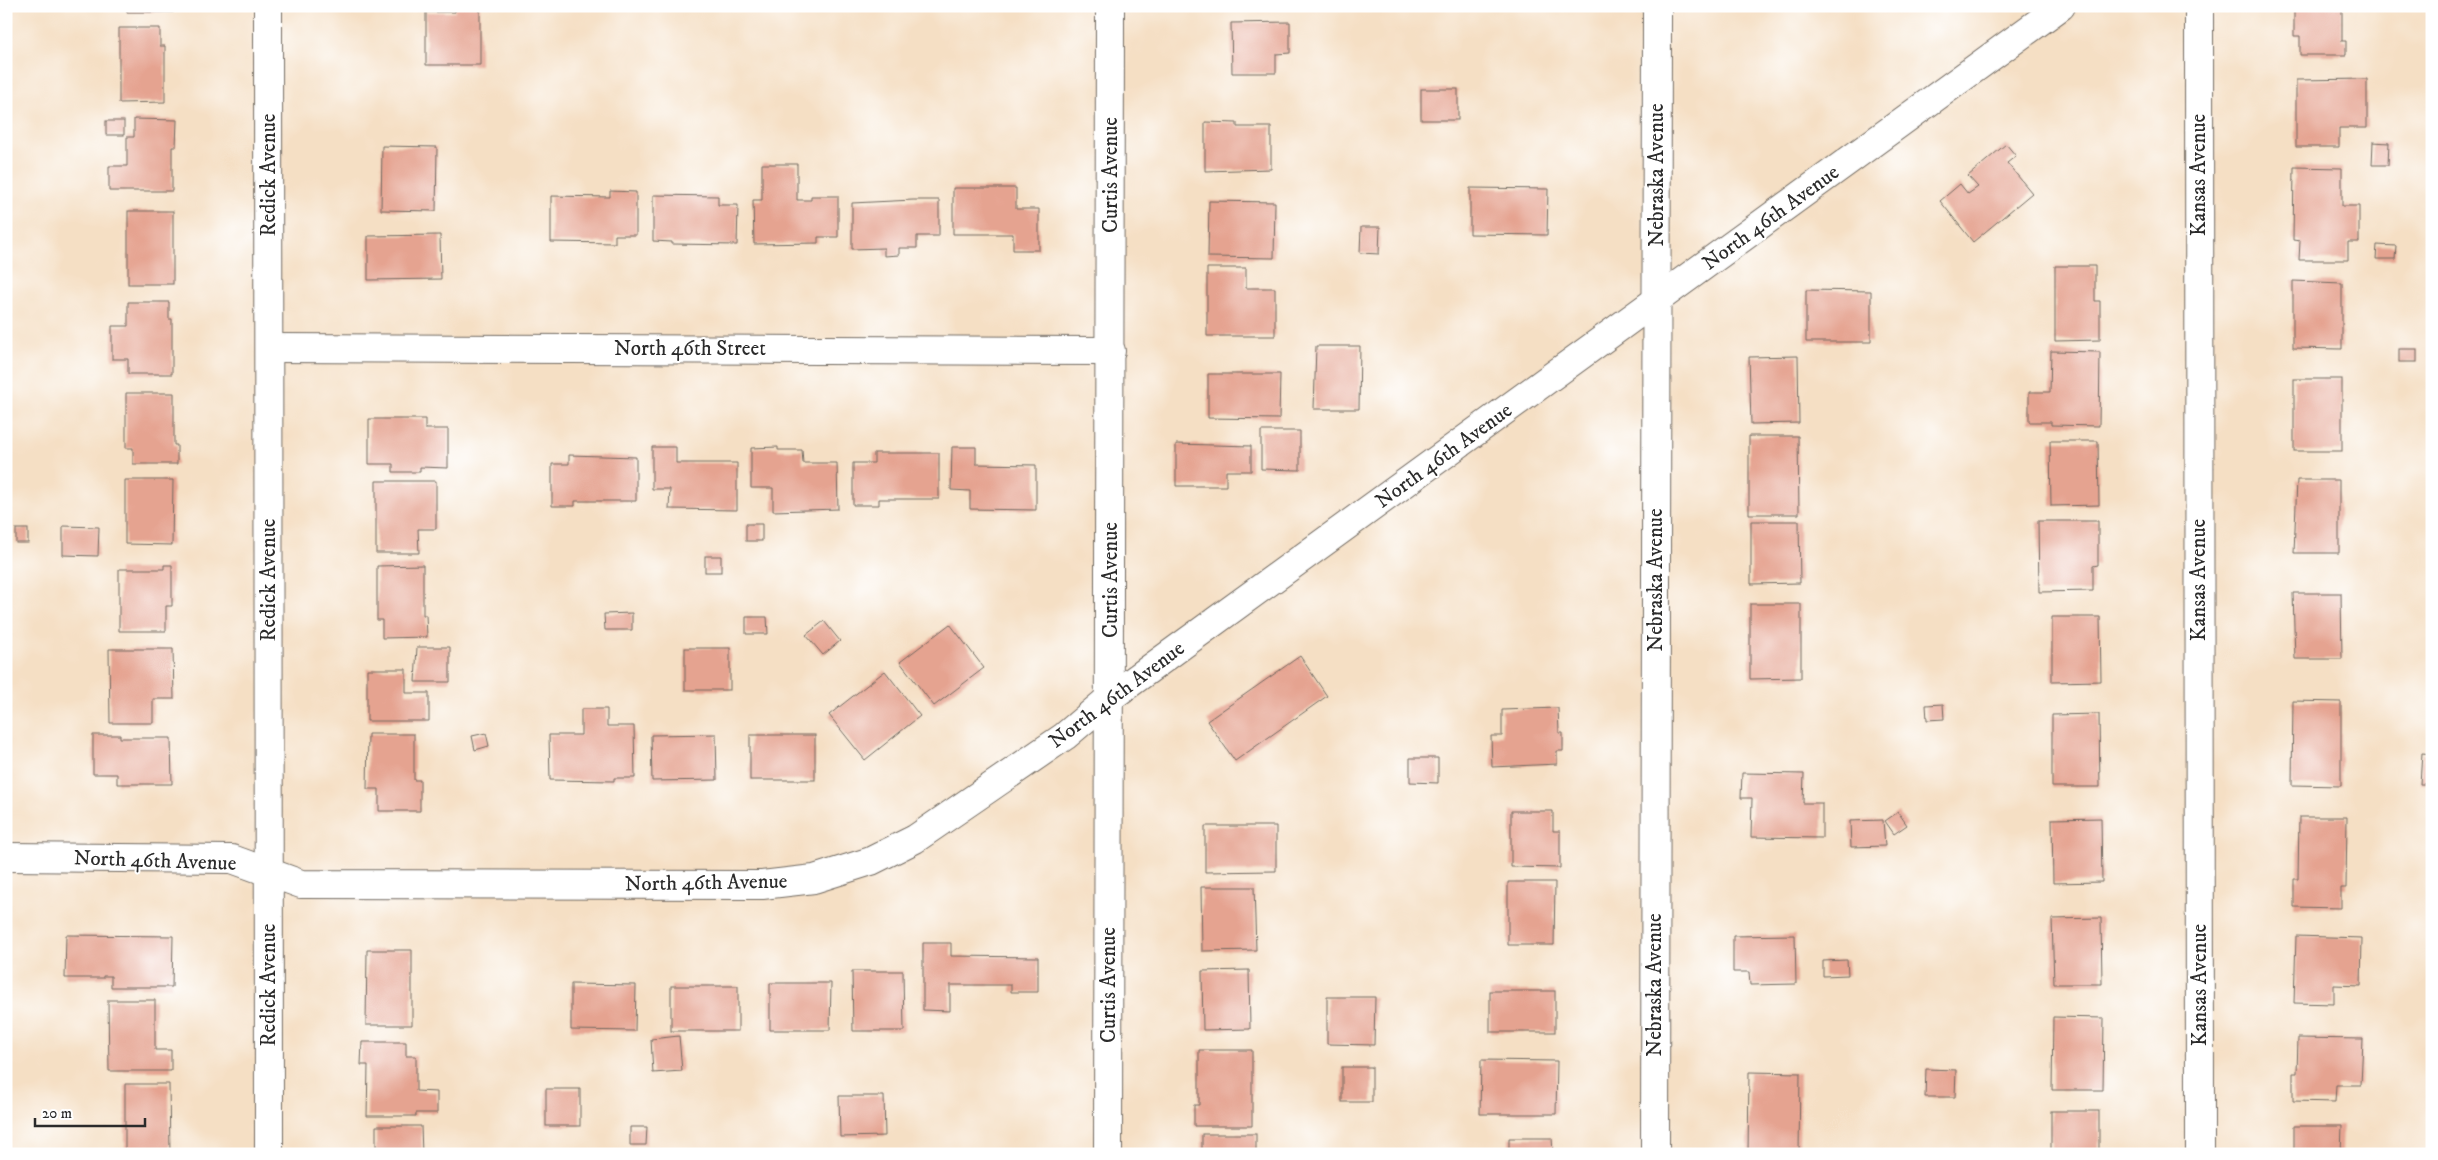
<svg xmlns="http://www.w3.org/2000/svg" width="2438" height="1160" viewBox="0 0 2438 1160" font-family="'IM FELL DW Pica',serif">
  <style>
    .building { fill: #e5a390 }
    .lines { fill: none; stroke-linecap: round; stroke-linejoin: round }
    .minor-casing { stroke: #726a61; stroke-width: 30 }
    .minor { stroke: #fff; stroke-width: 28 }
    .labels { text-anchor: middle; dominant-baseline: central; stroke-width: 4; stroke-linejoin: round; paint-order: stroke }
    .street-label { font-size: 21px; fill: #2b2b2b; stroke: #fff }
  </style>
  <rect width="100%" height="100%" fill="#fff"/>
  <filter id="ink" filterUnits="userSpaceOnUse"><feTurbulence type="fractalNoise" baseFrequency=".02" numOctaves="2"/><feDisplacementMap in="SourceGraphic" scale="10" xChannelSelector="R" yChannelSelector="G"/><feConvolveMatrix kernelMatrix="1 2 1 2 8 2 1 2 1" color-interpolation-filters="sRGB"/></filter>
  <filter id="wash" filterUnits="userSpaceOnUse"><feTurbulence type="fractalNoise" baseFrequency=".0096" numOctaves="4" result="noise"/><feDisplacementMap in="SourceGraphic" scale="20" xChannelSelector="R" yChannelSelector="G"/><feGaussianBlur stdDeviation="1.12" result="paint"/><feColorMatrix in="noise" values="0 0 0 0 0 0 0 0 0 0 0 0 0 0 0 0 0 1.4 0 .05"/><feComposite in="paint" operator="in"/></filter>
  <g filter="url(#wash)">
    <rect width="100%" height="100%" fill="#f5dfc4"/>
    <g id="blocks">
      <g class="building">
        <rect x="127" y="6" width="46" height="6"/>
        <path d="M455 6H480V65H426V12H455Z"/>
        <path d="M2294 6H2342V41H2346V55H2300V36H2294Z"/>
        <path d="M1290 22V53L1276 54V73H1232L1231 23Z"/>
        <path d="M119 28H160V46H165V102L119 103Z"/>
        <path d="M2367 79V128H2339V147H2296V80Z"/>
        <rect x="1421" y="89" width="37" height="31"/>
        <path d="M134 119 177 120 176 147H172V191H109V166H127V137H134Z"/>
        <rect x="106" y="121" width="18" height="14"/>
        <path d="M1205 122 1237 123V127H1271V169L1205 171Z"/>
        <path d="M2373 142 2389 143 2388 165H2372Z"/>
        <path d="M2006 144 2016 156 2007 163 2032 193 1973 242 1940 201 1960 184 1968 194 1978 187 1968 176Z"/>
        <path d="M382 146 437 147 436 211 381 210Z"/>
        <path d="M762 164H797V200H811V196H838V237H818V243L754 244 753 200H762Z"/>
        <path d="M2294 167 2342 168V206H2359V242H2348V260H2299L2300 241 2293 240Z"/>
        <path d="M953 188H1016V209H1039V250H1013V234H953Z"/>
        <path d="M1470 188 1548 189 1547 235 1470 234Z"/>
        <path d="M610 191 636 192V235H615V243L551 242V196L610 197Z"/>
        <path d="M653 195 718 196V205H738L737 245 672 244V242L653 241Z"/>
        <path d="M913 200H939V236H917V248H899V255L884 256V248L852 249V203Z"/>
        <path d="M1209 201 1275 202 1274 258 1208 257Z"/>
        <rect x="128" y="211" width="45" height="73"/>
        <path d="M1361 227H1380L1379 254 1360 253Z"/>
        <path d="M440 235 441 279 368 280V236Z"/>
        <path d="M2377 245 2396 246 2395 259H2376Z"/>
        <path d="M2055 266H2095V301H2100V340L2055 341Z"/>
        <path d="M1207 268H1246V288H1275V336H1207Z"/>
        <path d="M2293 281 2342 283V349L2293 348Z"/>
        <path d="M1806 290 1871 291V342H1806Z"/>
        <path d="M128 302H169V319H172V374H128V359H112V326H128Z"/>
        <path d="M1316 346H1360L1359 409H1314Z"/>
        <rect x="2399" y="349" width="18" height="13"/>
        <path d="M2051 351 2100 352 2099 426 2051 425V422H2029V392H2050Z"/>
        <path d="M1798 356 1799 423 1751 424 1749 357Z"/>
        <path d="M1208 374H1280L1279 419 1208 418Z"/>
        <rect x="2294" y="379" width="48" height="72"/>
        <path d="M126 393H174V445H177V464H133V448H126Z"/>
        <path d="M369 419H425V429H448V468L420 467V472H393V464H369Z"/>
        <path d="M1261 431H1300V470L1261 469Z"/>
        <path d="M1749 436H1798L1799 514H1749Z"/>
        <path d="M2050 441H2098L2099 505 2051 506Z"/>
        <path d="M1176 444 1251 446V471H1226V486H1176Z"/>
        <path d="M652 447H676V463H737V510L669 509 670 489H652Z"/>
        <path d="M778 447V450H802L803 463H837L838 509 773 511V488H751V448Z"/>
        <path d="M952 447H976V464L1036 465V510L970 509V491L951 490Z"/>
        <path d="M874 453H939V499H879V505H853V463H874Z"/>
        <path d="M569 455 636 457V501H575V506H552V464H569Z"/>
        <path d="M125 480H173L172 545 125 544Z"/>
        <path d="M2297 480H2339V553H2294Z"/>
        <path d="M376 481H436V529H418L419 553H376Z"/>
        <path d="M1751 521H1799L1800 583 1751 584Z"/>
        <path d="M2038 521H2098V565L2093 566V591L2039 592Z"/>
        <rect x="746" y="524" width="16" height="17"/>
        <path d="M63 526 99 527 98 556 63 555Z"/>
        <rect x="16" y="529" width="12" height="14"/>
        <rect x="705" y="556" width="16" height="16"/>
        <path d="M164 565H172V606H166V631H119V569H164Z"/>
        <path d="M423 565V615H426L427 637 382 638V620H377V566Z"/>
        <path d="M2293 593H2341L2342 659H2295Z"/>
        <path d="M1750 604H1801V678L1750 679Z"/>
        <path d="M632 613V630H605L604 614Z"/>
        <path d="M746 617H767L768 634H746Z"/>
        <path d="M2052 617H2100L2101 681 2052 682Z"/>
        <path d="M824 621 840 641 823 655 806 635Z"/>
        <path d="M950 624 984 668 934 706 900 662Z"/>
        <path d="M417 647H450V682H415Z"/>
        <rect x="685" y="648" width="45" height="42"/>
        <path d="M109 649H173L174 699H153V723H110Z"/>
        <path d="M1300 656 1327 696 1235 761 1207 721Z"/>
        <path d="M367 669H406V693H429V721H367Z"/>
        <path d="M885 671 920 716 865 760 829 715Z"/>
        <path d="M2293 701 2341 702V786L2292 785Z"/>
        <path d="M1943 704 1944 719 1927 720 1926 705Z"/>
        <path d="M1558 708 1559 733H1563V751H1557V764L1492 767 1491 736H1502V710Z"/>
        <path d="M581 709H607V726H634L635 778H614V781L550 780 549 735H581Z"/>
        <path d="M2099 714 2100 787H2052V715Z"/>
        <path d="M486 733 489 746 475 750 472 736Z"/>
        <path d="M368 734H414V780H420V811H379V789H367Z"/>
        <path d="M716 734 717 780 652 781 651 735Z"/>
        <path d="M93 735H120V738H171L172 784H117V774H93Z"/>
        <rect x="750" y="735" width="65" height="45"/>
        <path d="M2422 753 2432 754V784H2420Z"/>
        <path d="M1410 758H1438V783L1410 782Z"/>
        <path d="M1742 773 1804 774 1803 803H1822V838L1751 837 1752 798H1741Z"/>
        <path d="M1511 811H1553V831H1560V868L1511 867Z"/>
        <path d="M1898 812 1907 825 1894 834 1885 821Z"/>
        <path d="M2299 817H2347L2346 888H2341V908L2294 907V879H2298Z"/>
        <path d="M2101 818 2102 882 2053 883 2052 819Z"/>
        <path d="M1883 820 1885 846 1851 847 1850 821Z"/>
        <path d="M1205 826H1276V871L1205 872Z"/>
        <path d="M1508 882H1555L1554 945H1508Z"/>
        <path d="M1201 887H1254L1256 950 1202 951Z"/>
        <path d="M2101 918 2102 984H2054L2052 919Z"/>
        <path d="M66 935 173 936 172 987H111V976H103V978H65Z"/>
        <path d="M1795 935 1796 984 1750 985 1749 972H1733V936Z"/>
        <path d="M2296 936 2362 938 2361 986 2334 985V1004L2294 1003Z"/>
        <path d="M923 943H951V956L1038 957V992H1011V985H950V1011L923 1010Z"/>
        <path d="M367 950H412V1025H366Z"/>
        <path d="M1847 960 1848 975 1823 976V961Z"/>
        <path d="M1249 970 1250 1029 1203 1030 1202 971Z"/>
        <path d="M852 971H903L904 1031H853Z"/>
        <path d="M770 983H831L830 1030H770Z"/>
        <path d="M571 984 636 985 635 1031 571 1030Z"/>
        <rect x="671" y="986" width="67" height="45"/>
        <rect x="1490" y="991" width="65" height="41"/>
        <path d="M1327 997H1375L1374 1045 1327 1044Z"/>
        <path d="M108 1000H155V1050H171V1071H109Z"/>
        <path d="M2053 1017 2104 1018 2103 1090H2052Z"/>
        <path d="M679 1036 682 1071 653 1073 651 1039Z"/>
        <path d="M2298 1038 2363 1039 2361 1085H2336L2335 1102 2293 1101V1073H2297Z"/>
        <path d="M362 1042H406V1056H416V1091L437 1092V1113H416V1116H367L368 1065H361Z"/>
        <path d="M1199 1050H1252V1126H1194V1105H1199Z"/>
        <path d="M1481 1060 1557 1061 1556 1114H1480Z"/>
        <rect x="1342" y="1067" width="30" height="35"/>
        <path d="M1926 1069 1956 1070 1955 1097H1925Z"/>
        <path d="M1749 1072 1800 1073 1799 1154H1748Z"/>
        <path d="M125 1084H169L170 1154H125Z"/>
        <rect x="546" y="1089" width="34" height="37"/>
        <path d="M839 1096H884L885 1136 840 1137Z"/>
        <rect x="2051" y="1111" width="48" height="43"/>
        <path d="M376 1126H421L422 1154H376Z"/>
        <path d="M2294 1126H2342L2341 1154H2294Z"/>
        <path d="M630 1127H647L646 1145H630Z"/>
        <rect x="1202" y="1134" width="54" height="20"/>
        <path d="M1509 1138H1552L1553 1154H1509Z"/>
      </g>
    </g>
  </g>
  <g filter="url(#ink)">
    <use href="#blocks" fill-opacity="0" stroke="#726a61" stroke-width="1"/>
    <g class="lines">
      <g class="minor-casing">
        <g id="minor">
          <path d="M268 6 269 1154"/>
          <path d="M2199 6 2200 1154"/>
          <path d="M270 348 1111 351"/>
          <path d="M6 857 232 859 301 884 762 885 814 879 871 861 915 839 1065 736 1111 697 2061 6"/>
          <path d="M1108 1154 1110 6"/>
          <path d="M1655 1154 1657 6"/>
        </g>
      </g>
      <use href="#minor" class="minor"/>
    </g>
  </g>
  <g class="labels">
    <g class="street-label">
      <text transform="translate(269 175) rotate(-90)">Redick Avenue</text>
      <text transform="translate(1111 175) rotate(-90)">Curtis Avenue</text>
      <text transform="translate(1657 175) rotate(-90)">Nebraska Avenue</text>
      <text transform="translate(2199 175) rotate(-90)">Kansas Avenue</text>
      <text transform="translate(1771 218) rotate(-36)">North 46th Avenue</text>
      <text x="690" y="349">North 46th Street</text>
      <text transform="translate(1444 456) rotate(-36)">North 46th Avenue</text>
      <text transform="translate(269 580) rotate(-90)">Redick Avenue</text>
      <text transform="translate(1111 580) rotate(-90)">Curtis Avenue</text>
      <text transform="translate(1656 580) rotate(-90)">Nebraska Avenue</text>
      <text transform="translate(2199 580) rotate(-90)">Kansas Avenue</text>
      <text transform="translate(1117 695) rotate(-37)">North 46th Avenue</text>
      <text transform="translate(155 861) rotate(2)">North 46th Avenue</text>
      <text transform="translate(706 883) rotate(-1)">North 46th Avenue</text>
      <text transform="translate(269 985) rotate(-90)">Redick Avenue</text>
      <text transform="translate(1109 985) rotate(-90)">Curtis Avenue</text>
      <text transform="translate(1655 985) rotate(-90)">Nebraska Avenue</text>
      <text transform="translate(2200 985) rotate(-90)">Kansas Avenue</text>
    </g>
  </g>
  <rect width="2438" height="1160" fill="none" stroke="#fff" stroke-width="25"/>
  <path d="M35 1118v8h110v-8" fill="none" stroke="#2b2b2b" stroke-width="2.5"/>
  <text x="42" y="1118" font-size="15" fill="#2b2b2b" stroke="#ffffff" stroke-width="4" paint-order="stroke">20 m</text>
</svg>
